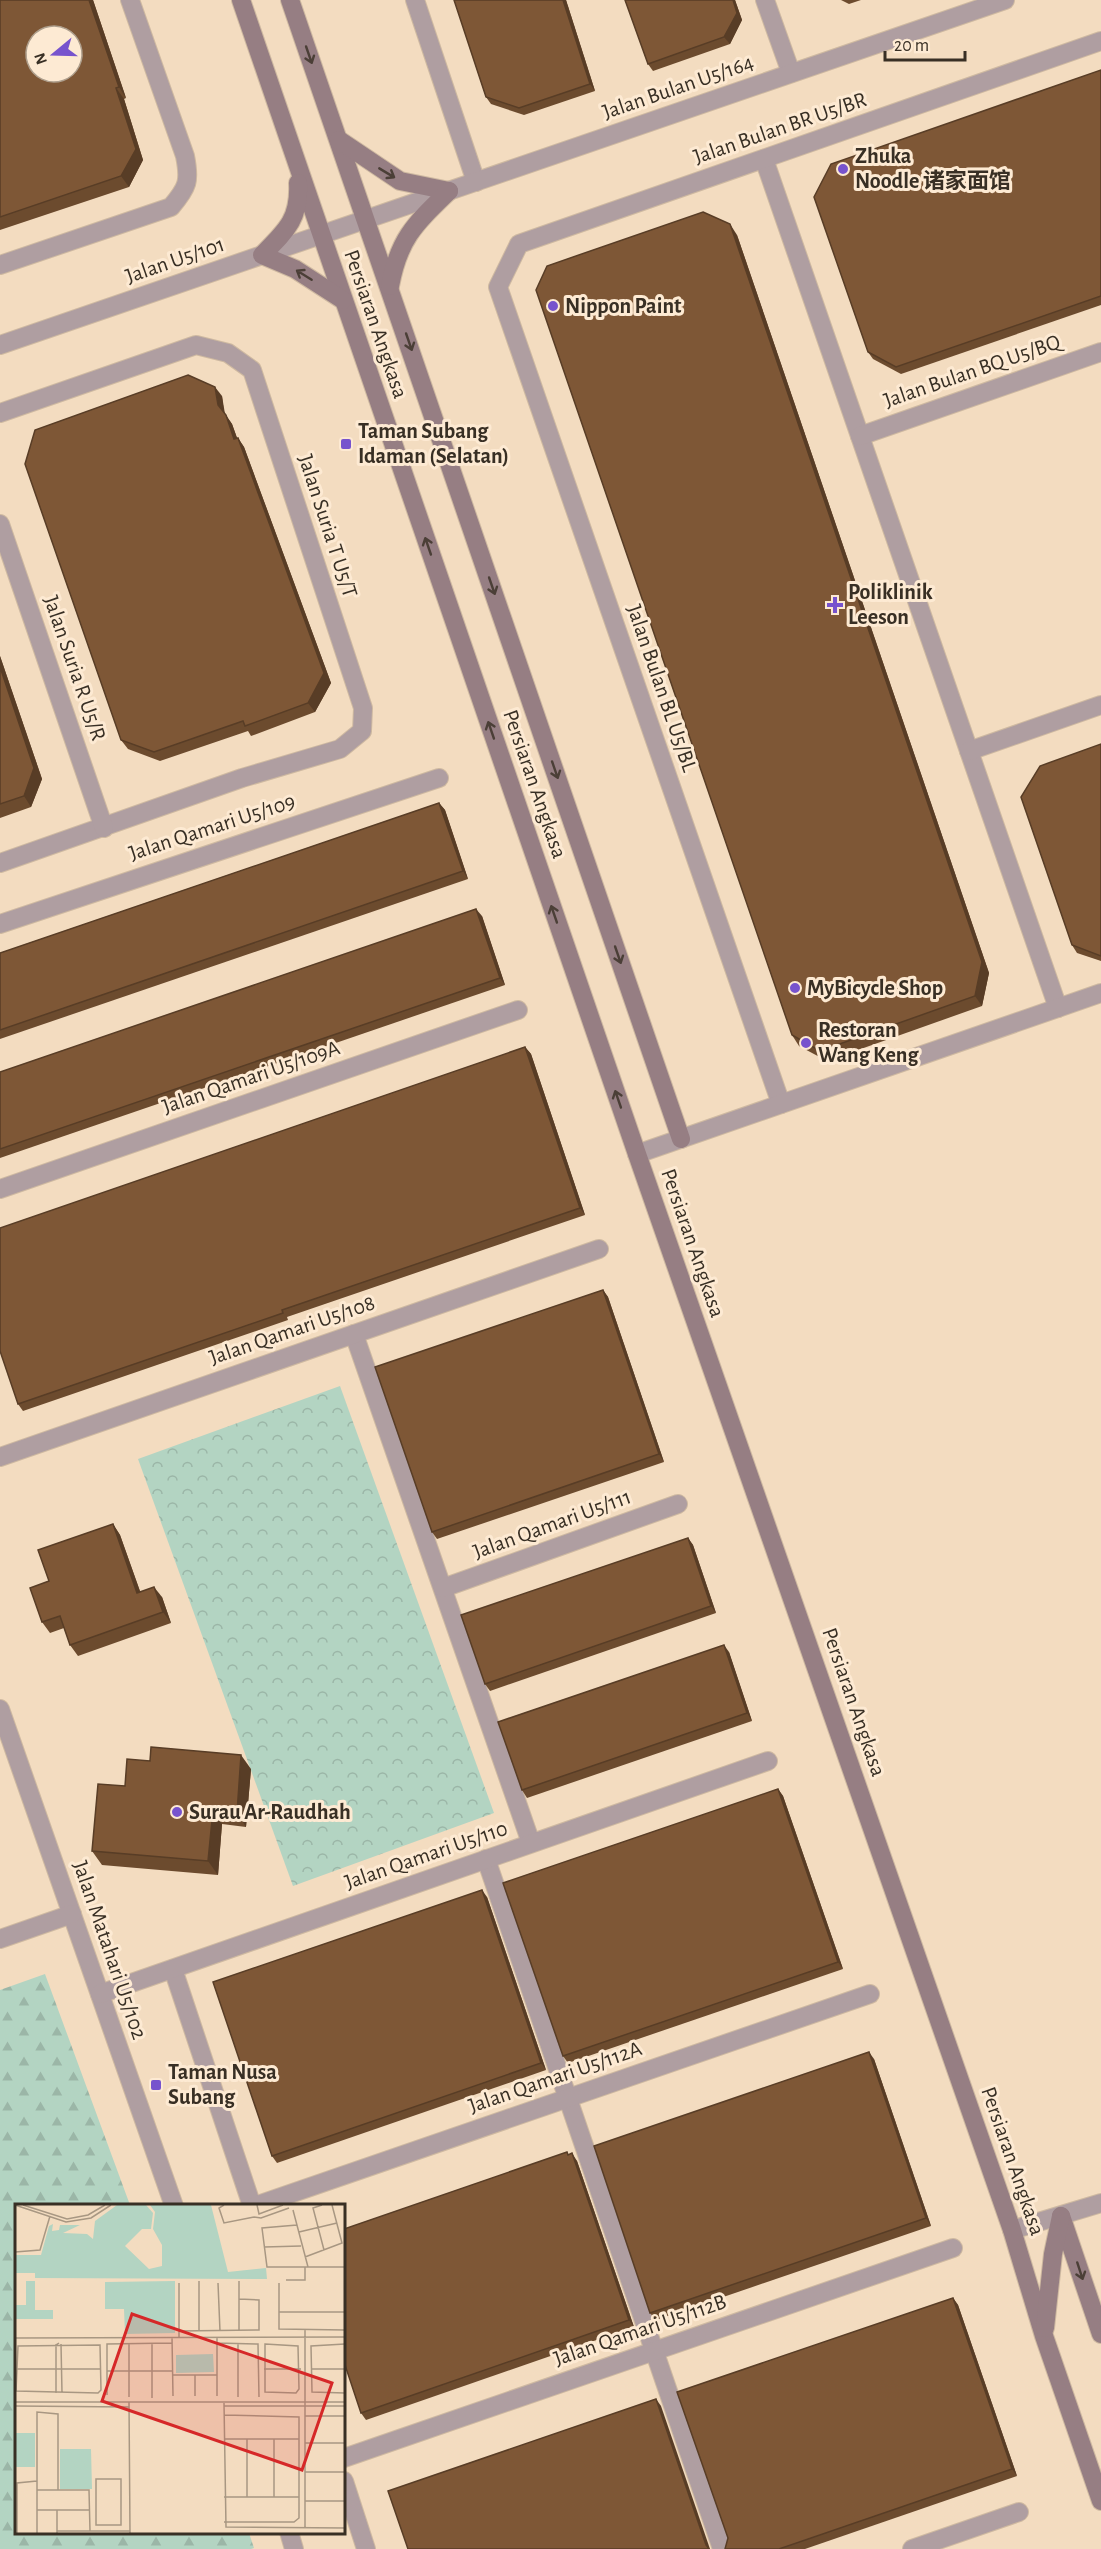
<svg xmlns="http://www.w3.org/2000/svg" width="1101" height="2549" viewBox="0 0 1101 2549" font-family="'Alegreya Sans','Noto Sans SC',sans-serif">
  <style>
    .forest { fill: url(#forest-firs) }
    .park { fill: url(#park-crowns) }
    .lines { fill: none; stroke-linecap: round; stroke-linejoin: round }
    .street-casing { stroke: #ceb9a1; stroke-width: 20 }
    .secondary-casing { stroke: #ceb9a1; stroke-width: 20 }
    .street { stroke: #af9ea1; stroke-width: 18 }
    .secondary { stroke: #967e83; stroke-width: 18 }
    .wall { fill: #6c4b2e }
    .shaded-wall { fill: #583d26 }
    .building { fill: #7e5736; stroke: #583d26; stroke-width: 1.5; fill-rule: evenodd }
    .oneway { stroke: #4b3f37 }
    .poi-dot { fill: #7753cd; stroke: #fdead3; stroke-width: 2 }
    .labels { text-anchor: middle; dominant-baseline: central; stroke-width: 6; stroke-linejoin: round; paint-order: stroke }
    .street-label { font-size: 22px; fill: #382f24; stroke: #fdead3 }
    .poi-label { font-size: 22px; font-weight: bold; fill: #382f24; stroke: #fdead3; text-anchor: start }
    .inset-road { fill: none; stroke: #a89782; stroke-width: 1.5 }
    .view { fill: #d62828; fill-opacity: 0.15; stroke: #d62828; stroke-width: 3 }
    .inset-edge { fill: none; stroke: #382f24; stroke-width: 3 }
  </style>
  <defs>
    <pattern id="forest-firs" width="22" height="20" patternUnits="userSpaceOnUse" patternTransform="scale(1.5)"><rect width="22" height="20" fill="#b3d4c2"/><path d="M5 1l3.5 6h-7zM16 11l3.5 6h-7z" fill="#9bb6a7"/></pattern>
    <pattern id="park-crowns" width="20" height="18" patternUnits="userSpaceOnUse" patternTransform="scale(1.5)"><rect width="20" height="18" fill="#b3d4c2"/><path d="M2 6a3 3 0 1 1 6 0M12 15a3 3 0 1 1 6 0" fill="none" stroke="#9bb6a7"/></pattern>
  </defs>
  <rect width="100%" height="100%" fill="#f3dcc0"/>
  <path class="forest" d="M45 1974 130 2205 16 2206V2532L249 2533 254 2548 251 2549H0V1990Z"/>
  <path class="park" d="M340 1386 494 1813 293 1886 138 1459Z"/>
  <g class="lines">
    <g class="street-casing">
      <g id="street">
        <path d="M415 0 476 182"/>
        <path d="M765 0 791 73"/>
        <path d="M764 159 1058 1008"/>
        <path d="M0 265 171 207C188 187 190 181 185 156L130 0"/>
        <path d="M0 345 1005 0"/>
        <path d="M0 413 196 345 228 353 252 370 363 708 362 731 340 749 242 778 0 863"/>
        <path d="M860 436 1101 352"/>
        <path d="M0 524 104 828"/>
        <path d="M969 751 1101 705"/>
        <path d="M0 924 439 778"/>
        <path d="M781 1104 498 287 519 244 1101 41"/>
        <path d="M637 1154 1101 993"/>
        <path d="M0 1189 518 1010"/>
        <path d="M354 1334 531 1843"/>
        <path d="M0 1457 599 1249"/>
        <path d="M443 1588 678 1504"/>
        <path d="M0 1709 174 2206"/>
        <path d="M486 1859 722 2549"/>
        <path d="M0 1939 72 1914"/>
        <path d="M173 1969 252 2206"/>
        <path d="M100 1994 768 1761"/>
        <path d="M255 2206 870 1994"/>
        <path d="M1012 2230 1101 2203"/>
        <path d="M344 2458 953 2248"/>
        <path d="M344 2481 366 2549"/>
        <path d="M289 2532 294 2549"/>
        <path d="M912 2549 1019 2512"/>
      </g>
    </g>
    <g class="secondary-casing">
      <g id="secondary">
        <path d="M241 0 637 1154 1012 2230 1044 2336 1101 2501"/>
        <path d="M290 0 681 1139"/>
        <path d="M339 140 400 181 449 191"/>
        <path d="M298 183C300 219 286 231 262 255L295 269 343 300"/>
        <path d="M390 286C399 238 415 224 449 191"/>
        <path d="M1061 2216 1101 2334"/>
        <path d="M1045 2328 1053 2254 1061 2216"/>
      </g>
    </g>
    <use href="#street" class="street"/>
    <use href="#secondary" class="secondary"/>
  </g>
  <g class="wall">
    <path d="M0 0H93L126 98 124 99 143 160 129 187 0 230Z"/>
    <path d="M454 0H566L595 91 524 115 491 104 486 97Z"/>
    <path d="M625 0H735L742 20 730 44 653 71 648 64Z"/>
    <path d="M841 0H861L849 4Z"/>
    <path d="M1101 70V305L901 374 873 359 868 352Z"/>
    <path d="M737 235 989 973 982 1006 827 1061 799 1046 792 1035Z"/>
    <path d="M222 396 224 413 232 424 237 438H238L244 447 331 683 315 712 251 736 248 731 160 761 128 749 121 740Z"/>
    <path d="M0 656 42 779 31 807 0 818Z"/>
    <path d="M1101 744V961L1077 953 1072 945Z"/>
    <path d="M439 803 445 810 468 879 0 1039V953Z"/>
    <path d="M482 916 505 985 0 1158V1072Z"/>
    <path d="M525 1047 531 1054 585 1215 287 1317 288 1320 23 1411 18 1404Z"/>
    <path d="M603 1290 608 1297 664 1462 437 1539 432 1532Z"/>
    <path d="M113 1524 120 1535 140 1591 162 1597 171 1623 78 1656 70 1645 64 1628 50 1633 42 1622 49 1581Z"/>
    <path d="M688 1538 693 1545 716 1613 490 1691 485 1684Z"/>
    <path d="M729 1652 752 1721 527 1798 522 1790Z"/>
    <path d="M150 1761 251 1769 246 1827 222 1824 218 1875 102 1865 92 1851 125 1786Z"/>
    <path d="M778 1789 783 1796 843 1969 568 2063 563 2056Z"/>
    <path d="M487 1897 546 2070 277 2163 272 2156Z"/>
    <path d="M874 2059 931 2226 656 2320 650 2313Z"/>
    <path d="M569 2155 577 2161 634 2327 366 2420 361 2413Z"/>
    <path d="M953 2298 958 2305 1017 2476 805 2549H725Z"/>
  </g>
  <g class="shaded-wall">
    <path d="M89 0H93L126 98 119 87Z"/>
    <path d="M563 0H566L595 91 590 84Z"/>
    <path d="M733 0H735L742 20 730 44 724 37Z"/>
    <path d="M116 88 124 99 143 160 129 187 121 176Z"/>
    <path d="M730 224 737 235 989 973 982 1006 975 996Z"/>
    <path d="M215 387 222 396 225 414 218 405Z"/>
    <path d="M226 415 232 424 241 449 234 439Z"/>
    <path d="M238 438 244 447 331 683 315 712 308 703Z"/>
    <path d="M0 656 42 779 31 807 24 796 0 667Z"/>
    <path d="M439 803 445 810 468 879 463 871Z"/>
    <path d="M476 909 482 916 505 985 500 978Z"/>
    <path d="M525 1047 531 1054 585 1215 580 1208Z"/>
    <path d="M603 1290 608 1297 664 1462 659 1454Z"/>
    <path d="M113 1524 120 1535 144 1603 137 1593Z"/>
    <path d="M688 1538 693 1545 716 1613 711 1606Z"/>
    <path d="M154 1587 162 1597 171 1623 163 1612Z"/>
    <path d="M724 1645 729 1652 752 1721 747 1713Z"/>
    <path d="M241 1755 251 1769 246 1827 237 1813Z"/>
    <path d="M778 1789 783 1796 843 1969 838 1962Z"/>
    <path d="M213 1810 222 1824 218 1875 208 1861Z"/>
    <path d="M482 1890 487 1897 546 2070 541 2063Z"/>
    <path d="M869 2052 874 2059 931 2226 926 2218Z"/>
    <path d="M572 2153 577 2161 634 2327 629 2320Z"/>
    <path d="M953 2298 958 2305 1017 2476 1012 2469Z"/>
    <path d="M656 2399 661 2406 710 2549H709L706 2545Z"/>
  </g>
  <g class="building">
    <path d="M0 0H89L119 87 116 88 136 149 121 176 0 217ZM36 36H72V72H36Z"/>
    <path d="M454 0H563L590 84 519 108 486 97Z"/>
    <path d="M625 0H733L737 13 724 37 648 64Z"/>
    <path d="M1101 70V296L896 367 868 352 814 197 831 164Z"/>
    <path d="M703 212 730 224 982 962 975 996 820 1051 792 1035 536 290 547 266Z"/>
    <path d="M188 375 215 387 218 405 226 415 234 439 238 438 324 673 308 703 245 726 243 721 154 752 121 740 25 464 35 430Z"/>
    <path d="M0 667 34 768 24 796 0 804Z"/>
    <path d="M1101 744V956L1072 945 1021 797 1040 766Z"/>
    <path d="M439 803 463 871 0 1030V953Z"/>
    <path d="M476 909 500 978 0 1149V1072Z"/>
    <path d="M525 1047 580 1208 282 1310 283 1313 18 1404 0 1351V1228Z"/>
    <path d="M603 1290 659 1454 432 1532 375 1367Z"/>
    <path d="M113 1524 137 1593 154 1587 163 1612 70 1645 60 1616 42 1622 30 1588 49 1581 38 1550Z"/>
    <path d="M688 1538 711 1606 485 1684 461 1615Z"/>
    <path d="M724 1645 747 1713 522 1790 498 1722Z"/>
    <path d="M151 1747 241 1755 237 1813 213 1810 208 1861 92 1851 98 1784 125 1786 127 1759 150 1761Z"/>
    <path d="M778 1789 838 1962 563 2056 503 1883Z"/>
    <path d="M482 1890 541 2063 272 2156 213 1982Z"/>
    <path d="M869 2052 926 2218 650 2313 594 2146Z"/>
    <path d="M567 2152 568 2155 572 2153 629 2320 361 2413 344 2362V2229Z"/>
    <path d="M953 2298 1012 2469 779 2549H725L728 2538 677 2392Z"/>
    <path d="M656 2399 706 2545 709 2549H408L388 2491Z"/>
  </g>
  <defs><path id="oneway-shaft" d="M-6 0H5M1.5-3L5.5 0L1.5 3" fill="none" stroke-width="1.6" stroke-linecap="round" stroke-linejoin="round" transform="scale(1.5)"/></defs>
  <g class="oneway">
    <use href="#oneway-shaft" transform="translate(309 55) rotate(71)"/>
    <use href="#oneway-shaft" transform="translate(387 173) rotate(31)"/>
    <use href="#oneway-shaft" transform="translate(304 275) rotate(-148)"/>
    <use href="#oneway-shaft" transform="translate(409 342) rotate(71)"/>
    <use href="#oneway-shaft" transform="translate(428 546) rotate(-109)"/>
    <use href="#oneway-shaft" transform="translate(492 586) rotate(71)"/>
    <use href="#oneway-shaft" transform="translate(491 730) rotate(-109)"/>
    <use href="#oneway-shaft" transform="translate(555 770) rotate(71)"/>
    <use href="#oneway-shaft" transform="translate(554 914) rotate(-109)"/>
    <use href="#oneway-shaft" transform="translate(618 955) rotate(71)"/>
    <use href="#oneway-shaft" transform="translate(618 1099) rotate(-109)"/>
    <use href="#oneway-shaft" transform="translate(1080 2271) rotate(72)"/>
  </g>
  <g class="poi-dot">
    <circle cx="843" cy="169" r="6"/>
    <circle cx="553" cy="306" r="6"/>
    <rect x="340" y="438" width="12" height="12" rx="3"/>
    <path d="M832 596h6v6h6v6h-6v6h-6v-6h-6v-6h6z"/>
    <circle cx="795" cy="988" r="6"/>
    <circle cx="806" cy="1043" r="6"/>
    <circle cx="177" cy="1812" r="6"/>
    <rect x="150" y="2079" width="12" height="12" rx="3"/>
  </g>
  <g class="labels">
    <g class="street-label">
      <text transform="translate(678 87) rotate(-19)">Jalan Bulan U5/164</text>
      <text transform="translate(780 128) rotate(-19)">Jalan Bulan BR U5/BR</text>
      <text transform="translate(175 260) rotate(-19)">Jalan U5/101</text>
      <text transform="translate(376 324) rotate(71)">Persiaran Angkasa</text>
      <text transform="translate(972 371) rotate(-19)">Jalan Bulan BQ U5/BQ</text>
      <text transform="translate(328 526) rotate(72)">Jalan Suria T U5/T</text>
      <text transform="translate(75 668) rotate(71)">Jalan Suria R U5/R</text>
      <text transform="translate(662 688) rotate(71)">Jalan Bulan BL U5/BL</text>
      <text transform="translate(535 784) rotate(71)">Persiaran Angkasa</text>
      <text transform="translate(212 827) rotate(-18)">Jalan Qamari U5/109</text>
      <text transform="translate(251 1077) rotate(-19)">Jalan Qamari U5/109A</text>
      <text transform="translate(693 1243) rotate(71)">Persiaran Angkasa</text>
      <text transform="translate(292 1330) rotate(-19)">Jalan Qamari U5/108</text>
      <text transform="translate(552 1524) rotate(-20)">Jalan Qamari U5/111</text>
      <text transform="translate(854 1702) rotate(71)">Persiaran Angkasa</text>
      <text transform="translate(426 1855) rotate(-19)">Jalan Qamari U5/110</text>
      <text transform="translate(110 1950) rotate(71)">Jalan Matahari U5/102</text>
      <text transform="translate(555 2077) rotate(-19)">Jalan Qamari U5/112A</text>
      <text transform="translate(1013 2161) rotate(71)">Persiaran Angkasa</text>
      <text transform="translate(640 2330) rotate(-19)">Jalan Qamari U5/112B</text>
    </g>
    <g class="poi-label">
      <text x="855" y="156">Zhuka<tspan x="855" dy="25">Noodle 诸家面馆</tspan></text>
      <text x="565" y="306">Nippon Paint</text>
      <text x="358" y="431">Taman Subang<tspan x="358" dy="25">Idaman (Selatan)</tspan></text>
      <text x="848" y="592">Poliklinik<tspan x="848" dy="25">Leeson</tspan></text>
      <text x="807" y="988">MyBicycle Shop</text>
      <text x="818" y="1030">Restoran<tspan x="818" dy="25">Wang Keng</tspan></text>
      <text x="189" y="1812">Surau Ar-Raudhah</text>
      <text x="168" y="2072">Taman Nusa<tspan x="168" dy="25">Subang</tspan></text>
    </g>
  </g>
  <g transform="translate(15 2204)">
    <rect width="330" height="330" fill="#f3dcc0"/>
    <path d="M0 229H20V263H0Z" fill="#b3d4c2"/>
    <path d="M102 1H131L138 9 136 25H127L110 42 134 65 147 62V41L138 25 140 8 135 1H196L213 68 251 64 252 75 20 74V69H0V51H26L34 22 38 20 37 27 44 26 45 21H65L48 29 72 30 78 35 80 17ZM160 77V129L110 130 109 105H90V78Z" fill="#b3d4c2"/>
    <path d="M11 77H20V106H38V115H0V101H11ZM198 150 199 168 161 169V151ZM45 245H76L77 285H45Z" fill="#b3d4c2"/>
    <path class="inset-road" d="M0 1 51 18 76 14 96 1M8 1 52 15 73 11 90 1M209 1 204 4 209 19 239 13M242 1 244 10 268 1M307 1 298 4 309 46M278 6 293 63M239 13 246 14 274 4M282 21 247 24 252 63H330M284 28 322 19M249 43 286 42M0 48 25 46 35 12M290 53 327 39 317 1M271 76H290V63M224 77V126M164 79V133M203 79 205 127M264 79V125L330 126M264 108H330M164 127 244 126V96L224 95M184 127V77M157 133 158 192M202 133V192M0 134 330 133M114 139V193M202 139 243 140 244 193M223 139V193M46 140 47 189M250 140 283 142 284 185 281 189 250 188ZM330 140 296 142 297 188 330 189M85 141 86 186 83 189 1 187 3 142ZM2 165H85M249 165H286M296 165H330M92 167H158M158 171H202M180 171V192M41 189V141L44 139M92 191V140L157 139M137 194V139M0 198H330M114 198 115 329M209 199 211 323 330 324M0 202 114 203M209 202H330M209 211 284 213V314L279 318H209M290 212H330M209 235H284M232 235V293M259 235V293M290 239H330M290 268H330M81 275H106V321H81ZM22 286H74L75 327M209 293H284M290 297H330M22 306H74M42 306V329M290 324V126M42 327H115M2 329V279L22 277M22 329V208L43 210V286"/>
    <path class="view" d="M117 110 317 179 287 266 87 197Z"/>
    <rect width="330" height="330" class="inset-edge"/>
  </g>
  <g transform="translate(54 54) rotate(251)"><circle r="28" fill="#fdead3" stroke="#ae9f8d" stroke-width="1.5"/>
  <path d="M0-4.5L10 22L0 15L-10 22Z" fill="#7753cd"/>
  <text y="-9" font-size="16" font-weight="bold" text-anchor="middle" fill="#382f24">N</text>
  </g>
  <path d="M885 51v9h80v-9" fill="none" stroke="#382f24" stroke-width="3"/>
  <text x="894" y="51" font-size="18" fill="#382f24" stroke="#fdead3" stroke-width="4.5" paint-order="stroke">20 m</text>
</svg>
